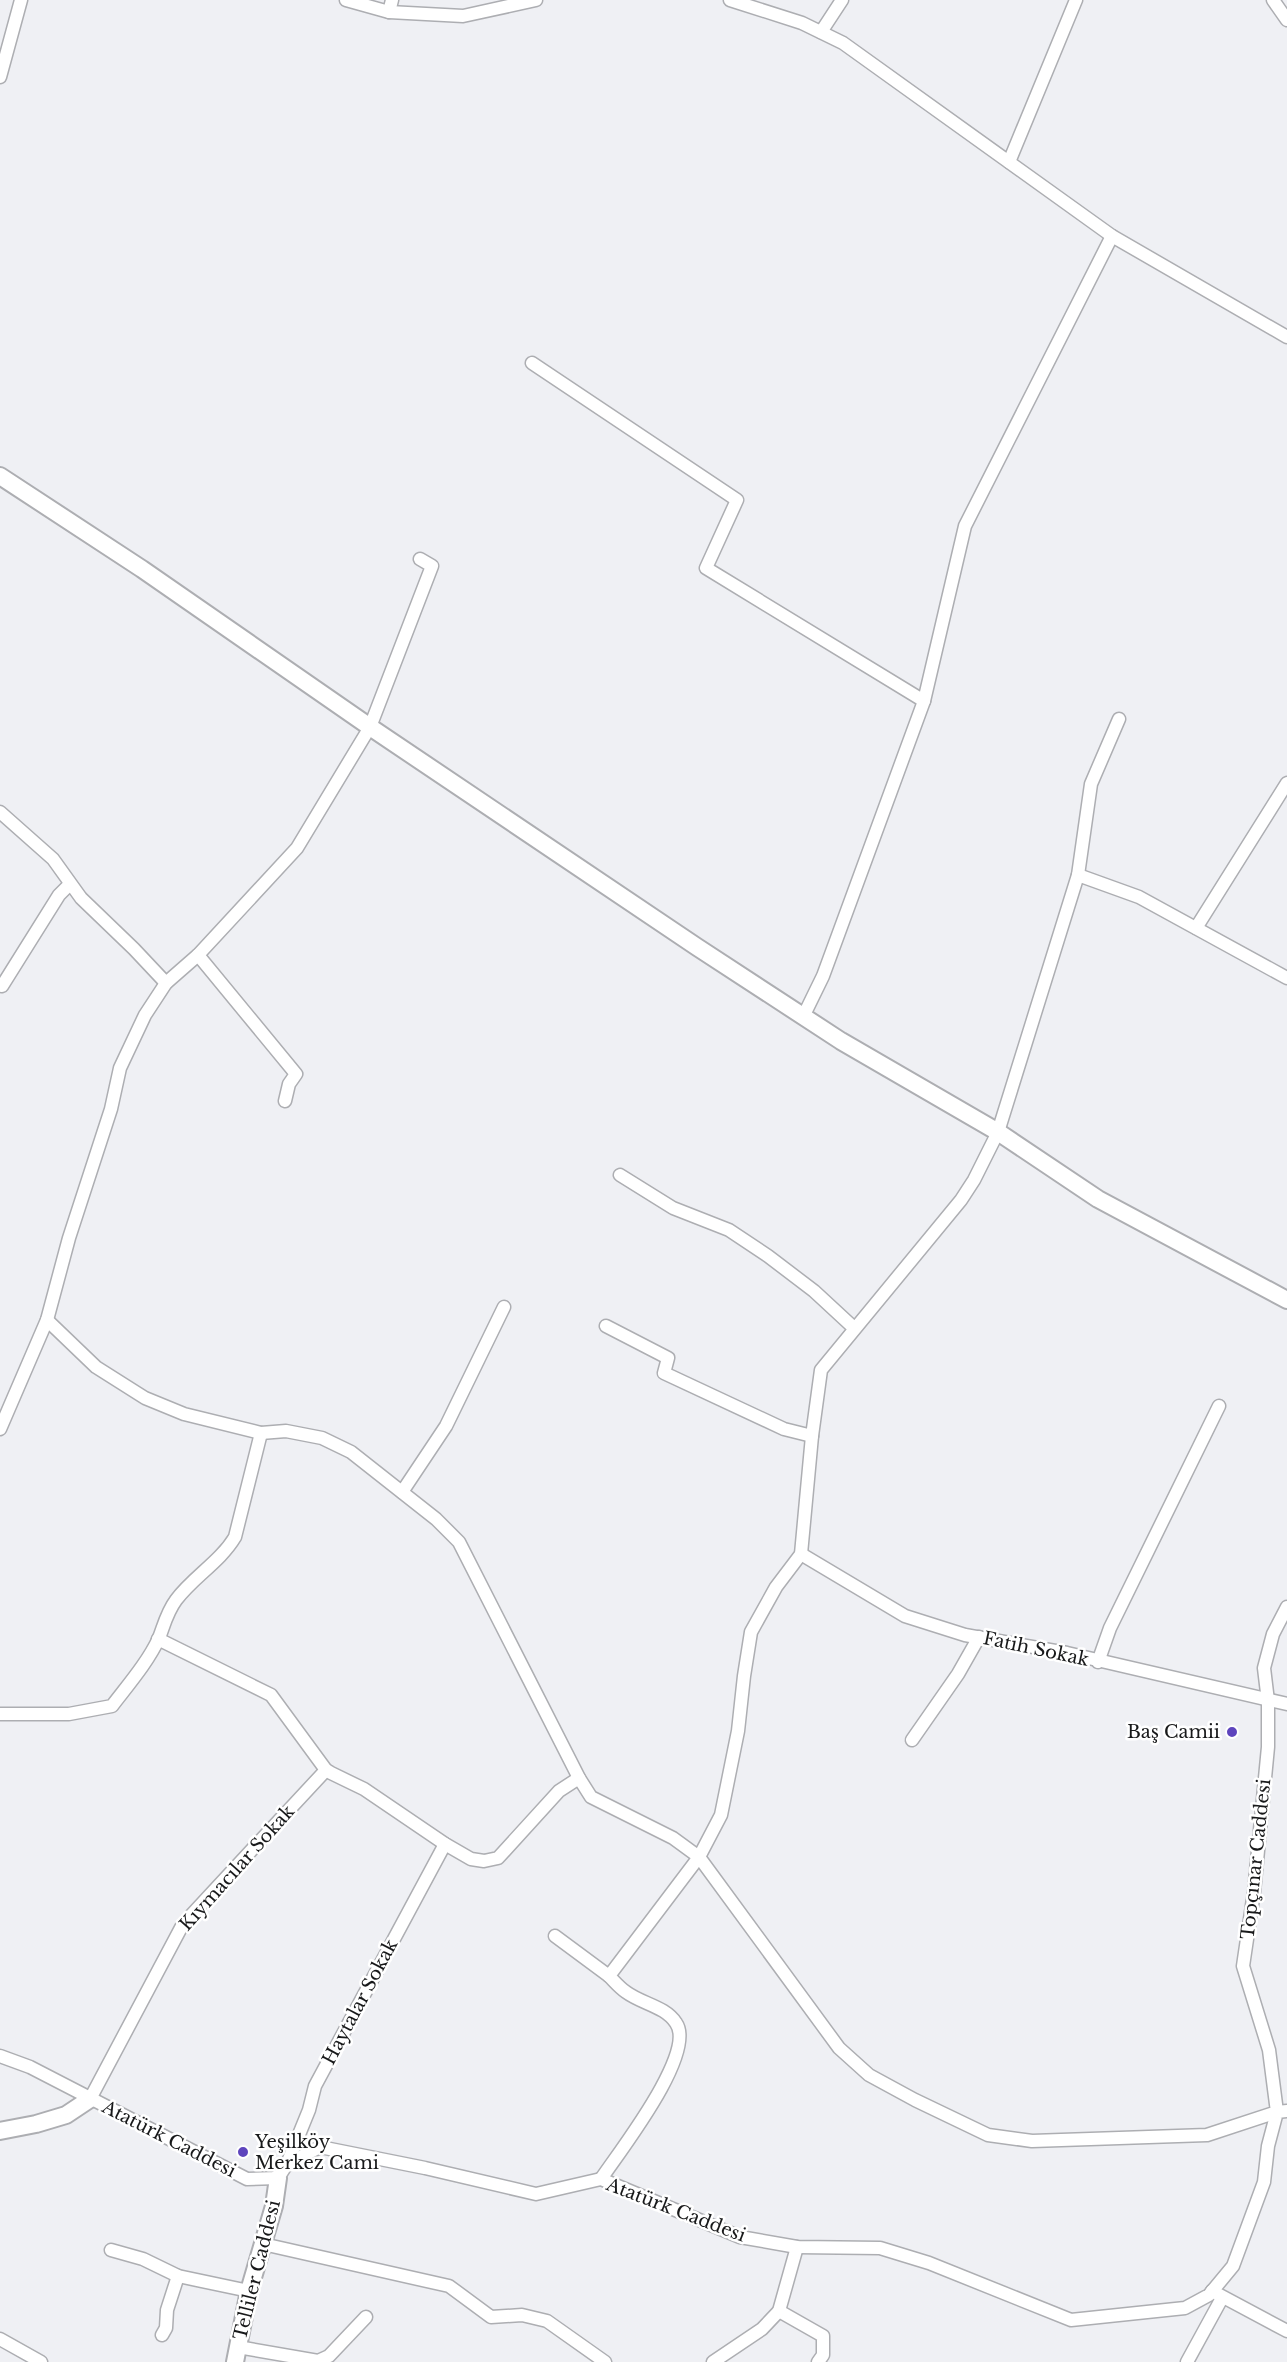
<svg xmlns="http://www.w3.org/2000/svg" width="1287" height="2362" viewBox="0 0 1287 2362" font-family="'Libre Baskerville',serif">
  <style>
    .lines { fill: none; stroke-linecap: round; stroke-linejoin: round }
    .street-casing { stroke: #adaeb2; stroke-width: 15 }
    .secondary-casing { stroke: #adaeb2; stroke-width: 20 }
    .street { stroke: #fff; stroke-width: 12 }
    .secondary { stroke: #fff; stroke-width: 16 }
    .poi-dot { fill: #5e45bd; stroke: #fff; stroke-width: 2 }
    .labels { text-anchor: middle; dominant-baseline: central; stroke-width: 5; stroke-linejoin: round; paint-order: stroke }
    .street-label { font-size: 18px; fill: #18191a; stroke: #fff }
    .poi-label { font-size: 18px; fill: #18191a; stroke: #fff; text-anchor: end }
  </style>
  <rect width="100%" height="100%" fill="#eff0f4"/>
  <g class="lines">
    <g class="street-casing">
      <g id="street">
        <path d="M346 0 389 12 463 16 536 0"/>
        <path d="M730 0 802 23 843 43 1112 236 1287 337"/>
        <path d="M1273 0 1287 20"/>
        <path d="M389 12 392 0"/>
        <path d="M821 32 842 0"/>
        <path d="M0 77 21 0"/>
        <path d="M1009 162 1076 0"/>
        <path d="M532 363 737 500 706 568 924 701"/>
        <path d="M0 812 53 859 81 898 134 949 166 983"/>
        <path d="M1078 875 1139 897 1287 978"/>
        <path d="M1196 928 1287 783"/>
        <path d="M198 955 296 1074 289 1084 285 1101"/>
        <path d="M2 986 59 895 70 884"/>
        <path d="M803 1017 823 976 924 701 965 526 1112 236"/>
        <path d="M620 1175 673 1208 729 1230 768 1256 814 1291 854 1328"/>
        <path d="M47 1320 96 1367 145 1398 184 1414 261 1433 286 1431 322 1438 351 1452 436 1519 459 1542 579 1778 591 1797 673 1838 699 1857 839 2048 869 2075 915 2100 988 2135 1032 2141 1207 2135 1277 2112 1269 2050 1243 1966 1254 1892 1268 1747V1701L1264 1668 1273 1634 1287 1607"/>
        <path d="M606 1326 668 1358 664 1373 784 1429 812 1436"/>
        <path d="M0 1429 47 1320 69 1238 111 1109 120 1068 145 1015 166 983 198 955 297 848 370 727 432 566 420 559"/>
        <path d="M402 1492 446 1426 504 1307"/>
        <path d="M801 1554 905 1616 965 1635 1067 1653 1287 1704"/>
        <path d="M158 1639 271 1695 326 1770 331 1773 364 1789 445 1844 471 1859 484 1861 498 1858 559 1791 579 1778"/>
        <path d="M1098 1662 1110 1628 1219 1406"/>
        <path d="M0 1714H69L112 1706C128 1685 148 1662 159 1638 164 1625 167 1612 176 1600 193 1577 220 1562 235 1537L261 1433"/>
        <path d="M912 1740 958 1674 979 1637"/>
        <path d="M555 1936 609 1976"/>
        <path d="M0 2056 30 2067 247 2179 278 2178 287 2164 320 2147 425 2168 536 2194 601 2179 740 2237 797 2247 880 2248 929 2263 1071 2320 1185 2308 1209 2295 1233 2266 1264 2182 1268 2146 1277 2112 1287 2111"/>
        <path d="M90 2099 183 1924 326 1770"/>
        <path d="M287 2164 309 2110 315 2086 445 1844"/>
        <path d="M601 2179C619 2152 697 2053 676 2023 665 2006 642 2004 626 1992 620 1988 615 1982 609 1976L699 1857 721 1815 738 1731 744 1676 751 1632 776 1587 801 1554 812 1436 821 1370 961 1200 974 1180 998 1132 1078 875 1091 784 1119 719"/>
        <path d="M263 2244 449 2286 491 2317 522 2315 547 2321 605 2362"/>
        <path d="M111 2250 143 2259 178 2276 249 2291"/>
        <path d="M1212 2291 1287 2331"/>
        <path d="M779 2311 823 2336V2355L818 2362"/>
        <path d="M162 2335 166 2328 167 2310 178 2276"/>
        <path d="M0 2339 41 2362"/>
        <path d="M238 2347 318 2361 329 2356 366 2317"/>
        <path d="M713 2362 762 2329 779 2311 797 2247"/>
        <path d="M1187 2362 1222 2298"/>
      </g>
    </g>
    <g class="secondary-casing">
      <g id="secondary">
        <path d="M0 476 142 569 370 727 697 947 841 1041 998 1132 1098 1199 1287 1300"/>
        <path d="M0 2131 36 2124 66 2115 90 2099"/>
        <path d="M235 2362 249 2291 274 2206 278 2178"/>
      </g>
    </g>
    <use href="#street" class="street"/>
    <use href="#secondary" class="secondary"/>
  </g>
  <g class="poi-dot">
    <circle cx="1232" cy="1732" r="6"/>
    <circle cx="243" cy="2152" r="6"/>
  </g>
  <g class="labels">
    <g class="street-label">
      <text transform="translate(1036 1649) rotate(12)">Fatih Sokak</text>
      <text transform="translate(1256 1859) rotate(-84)">Topçınar Caddesi</text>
      <text transform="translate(237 1868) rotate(-48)">Kıymacılar Sokak</text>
      <text transform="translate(360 2002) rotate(-62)">Haytalar Sokak</text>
      <text transform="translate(169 2139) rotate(27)">Atatürk Caddesi</text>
      <text transform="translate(676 2210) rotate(21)">Atatürk Caddesi</text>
      <text transform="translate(257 2270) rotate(-76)">Telliler Caddesi</text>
    </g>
    <g class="poi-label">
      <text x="1220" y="1732">Baş Camii</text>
      <text x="255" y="2142" text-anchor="start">Yeşilköy<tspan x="255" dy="21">Merkez Cami</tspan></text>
    </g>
  </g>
</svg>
